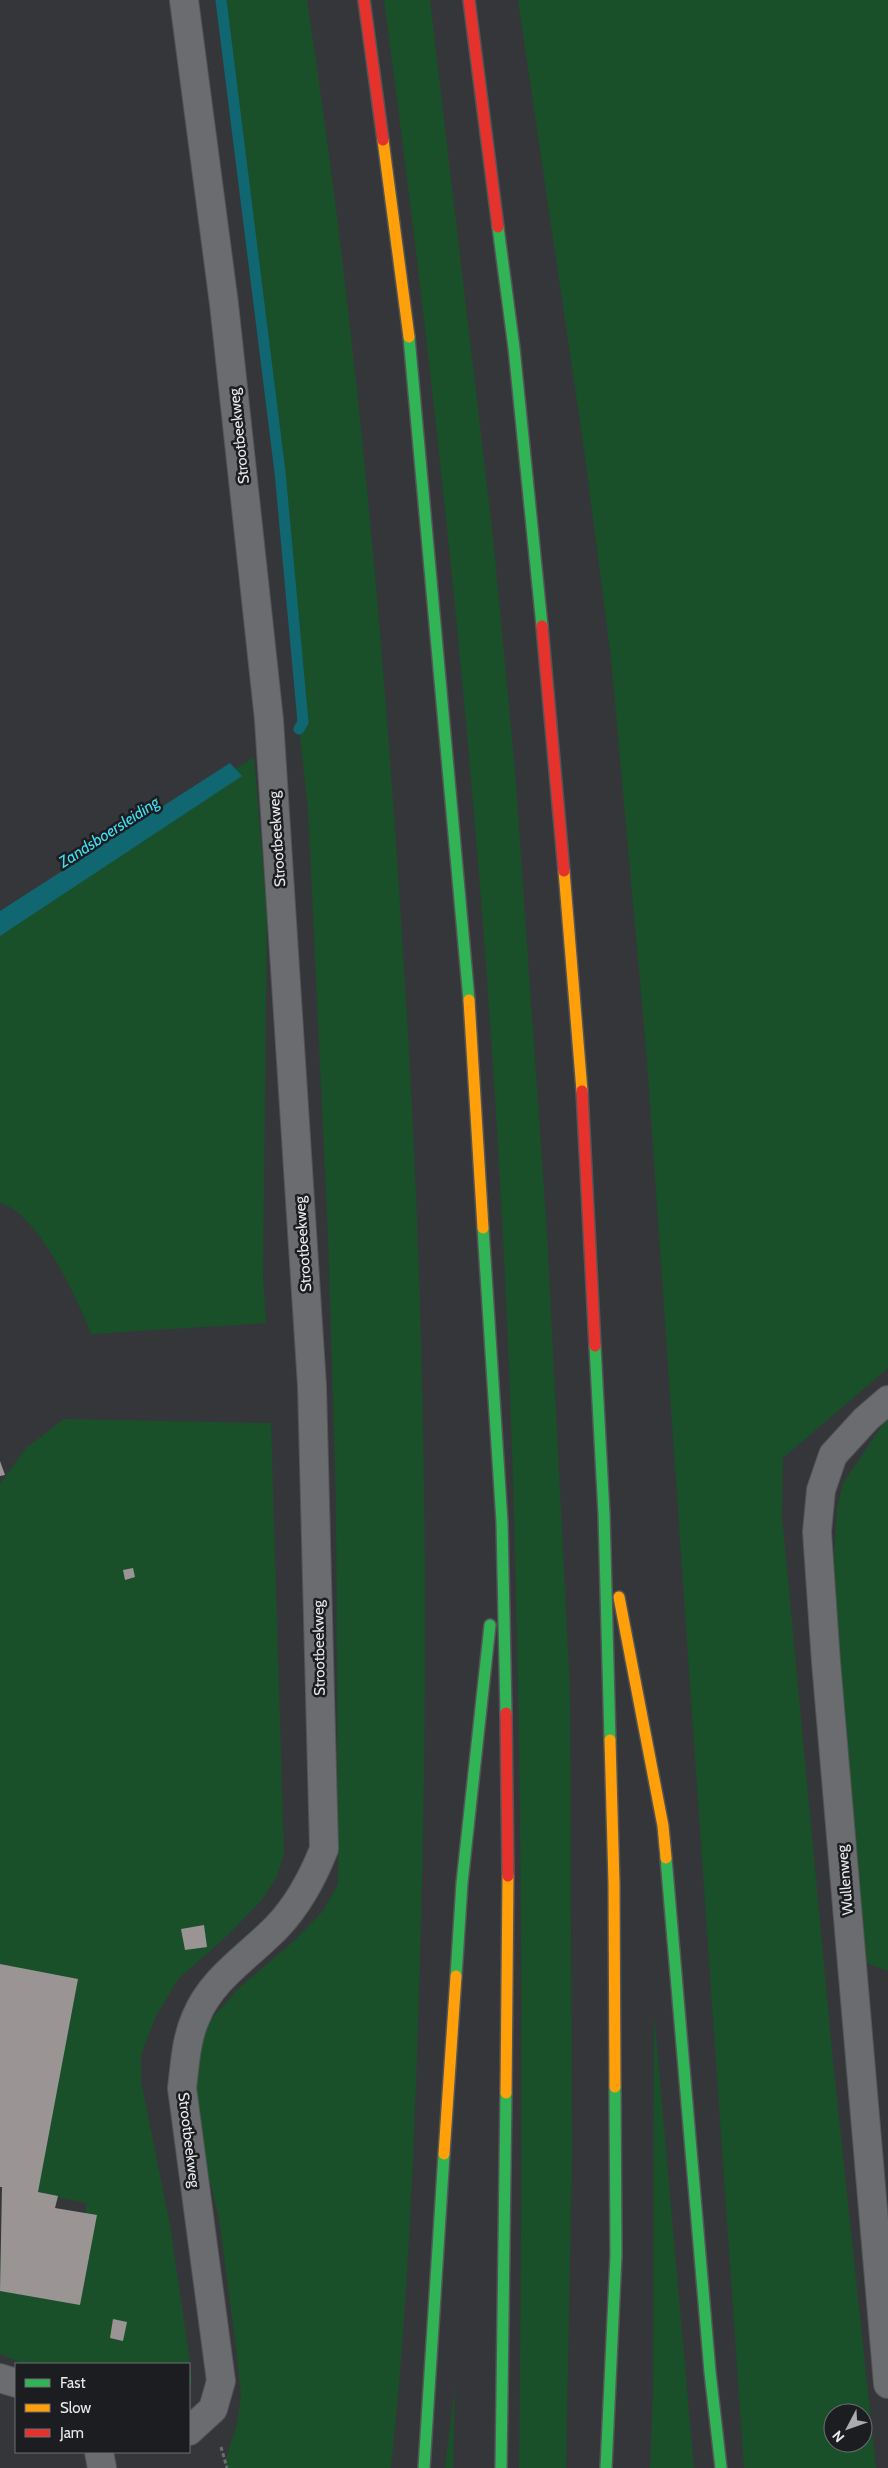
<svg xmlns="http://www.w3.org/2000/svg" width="888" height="2468" viewBox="0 0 888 2468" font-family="Cabin,sans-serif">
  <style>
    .green { fill: #19502a; fill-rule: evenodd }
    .water { fill: #106671 }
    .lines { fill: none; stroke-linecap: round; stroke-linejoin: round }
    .stream { stroke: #106671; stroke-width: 11 }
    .building { fill: #9b9495 }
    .street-casing { stroke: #535456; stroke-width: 30 }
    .fast-casing { stroke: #535456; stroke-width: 14 }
    .slow-casing { stroke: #535456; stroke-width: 14 }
    .jam-casing { stroke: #535456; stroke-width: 14 }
    .path { stroke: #6c6d6f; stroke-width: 3; stroke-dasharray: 4 2.5; stroke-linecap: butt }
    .street { stroke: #6b6c6f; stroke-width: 28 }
    .fast { stroke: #30b455; stroke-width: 11 }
    .slow { stroke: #ff9f0a; stroke-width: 11 }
    .jam { stroke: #e5322d; stroke-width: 11 }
    .labels { text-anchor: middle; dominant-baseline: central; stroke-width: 5; stroke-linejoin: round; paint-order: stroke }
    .street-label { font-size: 15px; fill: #eaebef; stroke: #1c1d20 }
    .water-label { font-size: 16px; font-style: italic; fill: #3ddff4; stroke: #1c1d20 }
  </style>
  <rect width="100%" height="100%" fill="#353639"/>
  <g class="green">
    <path d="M223 0H307C360 348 389 700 409 1052 426 1354 429 1656 420 1959 415 2129 409 2299 391 2468H226L225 2461 237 2424 241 2396 236 2348 219 2218 196 2125 189 2063 208 2023 239 1988 296 1939 323 1911 338 1884 336 1500 328 1236 308 808 299 729 303 722 280 472Z"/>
    <path d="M384 0H430L493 537 515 770 547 1233 570 1689 572 2155 566 2468H519C523 2128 523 1788 512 1449 496 964 448 480 384 0Z"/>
    <path d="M518 0H888V1368L783 1458 782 1515 833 2061 876 2468H744L647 1060 611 658 585 456ZM833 2413H863V2443H833Z"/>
    <path d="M254 757 267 915 263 1276 266 1323 91 1334C77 1298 38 1213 0 1203V922Z"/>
    <path d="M888 1417V1971L859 1961 834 1556 837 1508 843 1483Z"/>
    <path d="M64 1419 271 1423 284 1854 277 1876 262 1900 227 1936 178 1979 156 2016 141 2055V2081L170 2225 188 2348 192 2381 189 2390V2364H24L0 2354V2254L74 2269 87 2203 30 2192 0 1967V1484L26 1448Z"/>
    <path d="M654 2013 694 2468H650L653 2390Z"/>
    <path d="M455 2385 453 2468H445Z"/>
  </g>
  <path class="water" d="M230 763 242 776 0 936V911Z"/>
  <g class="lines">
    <path class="stream" d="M221 0 280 472 303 722 299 729"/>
  </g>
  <g class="building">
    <path d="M0 1461 5 1475 0 1476Z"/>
    <path d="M133 1568 135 1577 125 1580 123 1570Z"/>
    <path d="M204 1925 207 1947 185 1950 181 1929Z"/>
    <path d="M0 1964 78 1979 38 2192 58 2196 55 2208 97 2215 80 2305 0 2291 2 2187H0Z"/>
    <path d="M113 2319 127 2322 123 2341 110 2338Z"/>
  </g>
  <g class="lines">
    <g class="street-casing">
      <g id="street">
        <path d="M184 0 224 304 269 720 312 1386 324 1849C313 1877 298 1905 277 1927 249 1956 211 1979 196 2017 186 2039 185 2064 182 2088L221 2381 213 2409 189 2431"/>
        <path d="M888 1400 866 1419 833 1455 821 1490 817 1532 826 1662 888 2384"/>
        <path d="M0 2378 16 2383"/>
        <path d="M99 2452 102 2468"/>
      </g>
    </g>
    <g class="fast-casing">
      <g id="fast">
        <path d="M498 227 514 348 542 626"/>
        <path d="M409 337 469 1000"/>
        <path d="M483 1228 502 1522 506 1713"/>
        <path d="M595 1346 604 1514 610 1740"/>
        <path d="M666 1858 710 2372 721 2468"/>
        <path d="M456 1976 462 1883 490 1625"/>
        <path d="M424 2468 444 2154"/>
        <path d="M501 2468 506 2093"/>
        <path d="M606 2468 616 2255 615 2087"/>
      </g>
    </g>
    <g class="slow-casing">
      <g id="slow">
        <path d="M383 140 409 337"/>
        <path d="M564 871 582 1091"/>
        <path d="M469 1000 483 1228"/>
        <path d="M619 1597 663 1826 666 1858"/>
        <path d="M610 1740 614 1883 615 2087"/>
        <path d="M506 2093 508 1876"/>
        <path d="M444 2154 456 1976"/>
      </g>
    </g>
    <g class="jam-casing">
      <g id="jam">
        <path d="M364 0 383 140"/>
        <path d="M469 0 498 227"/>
        <path d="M542 626 564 871"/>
        <path d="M582 1091 595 1346"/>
        <path d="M506 1713 508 1876"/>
      </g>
    </g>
    <path class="path" d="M221 2447 227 2468"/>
    <use href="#street" class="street"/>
    <use href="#fast" class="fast"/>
    <use href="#slow" class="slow"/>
    <use href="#jam" class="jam"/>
  </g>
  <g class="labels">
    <g class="street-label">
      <text transform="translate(239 436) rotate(-96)">Strootbeekweg</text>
      <text transform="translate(277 839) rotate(-94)">Strootbeekweg</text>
      <text transform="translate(303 1244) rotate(-94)">Strootbeekweg</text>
      <text transform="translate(319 1648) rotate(-91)">Strootbeekweg</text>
      <text transform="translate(845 1880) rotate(-95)">Wullenweg</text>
      <text transform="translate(189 2140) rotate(83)">Strootbeekweg</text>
    </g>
    <g class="water-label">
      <text transform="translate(109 832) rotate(-33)">Zandsboersleiding</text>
    </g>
  </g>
  <rect x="15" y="2363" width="175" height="90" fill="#1c1d20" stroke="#6e6f73"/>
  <rect x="25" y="2379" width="25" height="8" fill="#30b455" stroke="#6e6f73"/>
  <text x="60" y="2388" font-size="15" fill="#eaebef">Fast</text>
  <rect x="25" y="2404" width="25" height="8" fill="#ff9f0a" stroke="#6e6f73"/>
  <text x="60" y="2413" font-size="15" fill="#eaebef">Slow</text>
  <rect x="25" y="2429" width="25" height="8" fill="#e5322d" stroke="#6e6f73"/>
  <text x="60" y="2438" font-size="15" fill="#eaebef">Jam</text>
  <g transform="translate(848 2428) rotate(229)"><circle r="24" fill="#1c1d20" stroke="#6e6f73"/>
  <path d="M0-4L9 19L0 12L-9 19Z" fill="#abacaf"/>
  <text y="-8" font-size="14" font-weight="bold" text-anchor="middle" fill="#eaebef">N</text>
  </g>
</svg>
